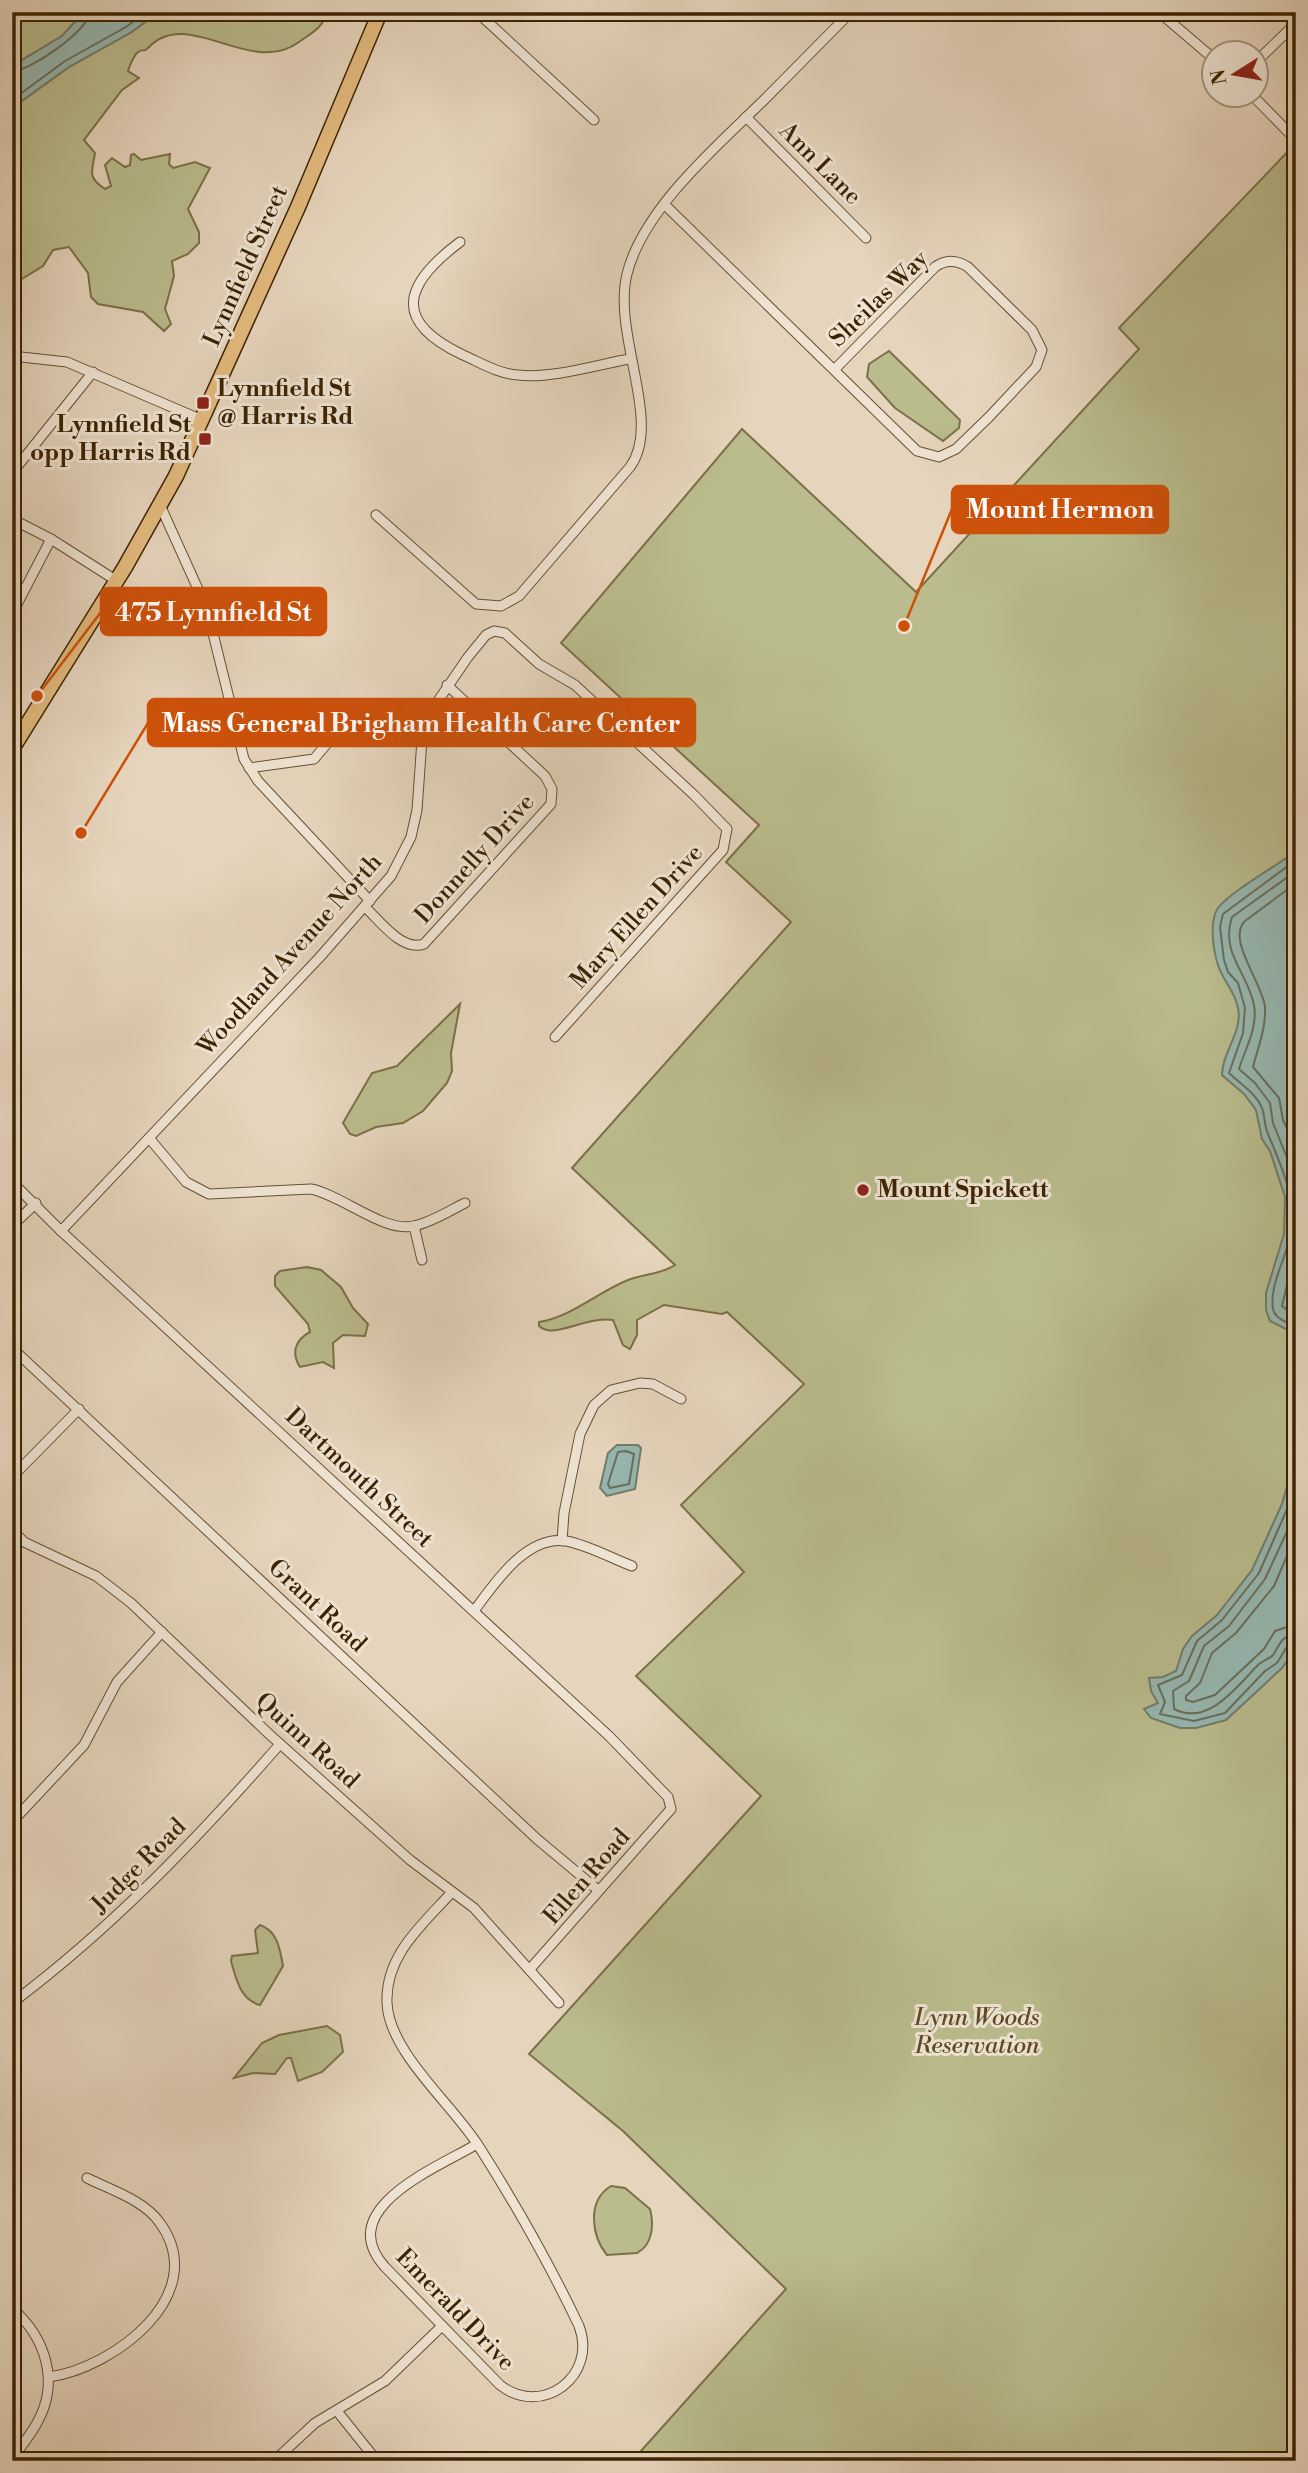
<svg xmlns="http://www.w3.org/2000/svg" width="1308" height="2473" viewBox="0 0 1308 2473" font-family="'Libre Bodoni',serif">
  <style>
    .green { fill: #babc8d; stroke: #7b7047; stroke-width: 2 }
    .water { fill: #96b8b2; stroke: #727c6b; stroke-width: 2 }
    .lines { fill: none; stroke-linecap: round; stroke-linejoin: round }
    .shore { stroke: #696e5a; stroke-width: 2 }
    .minor-casing { stroke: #665030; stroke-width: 11 }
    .primary-casing { stroke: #3c2301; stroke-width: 17 }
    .minor { stroke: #efe4d4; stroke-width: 9 }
    .primary { stroke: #e3ba7e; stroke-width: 14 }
    .poi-dot { fill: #8f2418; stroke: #efe4d4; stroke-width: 2.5 }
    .labels { text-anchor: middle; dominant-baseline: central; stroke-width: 6; stroke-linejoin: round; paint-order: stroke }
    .street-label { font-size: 24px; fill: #3c2301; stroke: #efe4d4 }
    .poi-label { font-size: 24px; font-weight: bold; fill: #3c2301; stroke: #efe4d4; text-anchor: start }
    .park-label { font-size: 24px; font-style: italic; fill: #5c4924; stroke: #efe4d4 }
    .leader { fill: none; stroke: #ce510a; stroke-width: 2.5 }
    .callout-dot { fill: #ce510a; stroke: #efe4d4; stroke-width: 2.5 }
    .callout { fill: #ce510a; stroke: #ce510a; stroke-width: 2.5 }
    .callout-label { font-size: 26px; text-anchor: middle; font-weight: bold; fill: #fff }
  </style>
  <rect width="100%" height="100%" fill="#e6d5bd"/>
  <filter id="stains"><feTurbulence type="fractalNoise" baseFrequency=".00286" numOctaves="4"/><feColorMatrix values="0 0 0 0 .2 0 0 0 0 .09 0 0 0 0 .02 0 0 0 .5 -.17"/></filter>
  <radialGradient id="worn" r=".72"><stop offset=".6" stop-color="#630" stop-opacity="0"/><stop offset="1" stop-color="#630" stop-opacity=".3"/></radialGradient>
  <g class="green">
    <path d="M12 12H84L62 36 12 66Z"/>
    <path d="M159 12H328C321 29 313 32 299 42 250 78 188 5 148 48 141 54 146 47 138 52 133 56 130 65 128 71L139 78 122 90 84 140 95 153C92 172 87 177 105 189L111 186 105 165 112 158 125 167 130 165 131 155 134 154 141 160 170 154 169 164 173 168 195 162 210 168 188 209 199 232V243L188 254 172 261 174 276 165 309 171 324 164 331 143 312 98 304 91 297 88 273 69 247 53 250 43 266 12 285V108L69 67 130 33Z"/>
    <path d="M1296 143V2461H632L786 2289 623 2131 529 2054 761 1796 636 1676 744 1572 681 1505 804 1384 727 1312 722 1314 664 1305 637 1320V1335L630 1349 623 1345 613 1320C585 1316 554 1340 539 1326V1322C571 1317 598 1292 628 1280 644 1274 662 1274 675 1265L572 1168 791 922 726 862 759 825 561 643 742 429 916 592 1139 349 1119 328Z"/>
    <path d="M889 351 960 420 959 428 943 441 895 408 867 377 869 364Z"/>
    <path d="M460 1004 451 1053 452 1071 447 1083 423 1111 403 1123 376 1127 356 1136 350 1134 343 1123 372 1073 397 1066Z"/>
    <path d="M307 1267 321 1270 341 1287 353 1308 368 1324 365 1336 343 1335 333 1343 334 1368 323 1362 300 1367C291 1353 295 1340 310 1332L308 1324 275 1286V1276L280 1271Z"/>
    <path d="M260 1925C278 1931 280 1950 283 1966L260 2005C240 2000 236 1978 231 1961L232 1956 258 1953 255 1930Z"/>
    <path d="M327 2026 340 2035 343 2052 322 2072 298 2081 291 2058H287L275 2074 253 2073 234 2078 262 2043 279 2035Z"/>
    <path d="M611 2186 625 2188 650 2209C654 2224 653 2245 637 2253L607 2255C592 2237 586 2201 611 2186Z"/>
  </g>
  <g class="water">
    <path d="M84 12H159L130 33 69 67 12 108V66L62 36Z"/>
    <path d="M1296 851V1341L1288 1330 1270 1321 1266 1310V1293L1284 1234 1285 1197 1270 1151 1262 1139 1256 1110 1244 1094 1222 1075C1222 1052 1243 1032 1238 1008 1235 991 1223 981 1218 965 1213 950 1209 921 1218 908 1231 891 1277 866 1296 851Z"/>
    <path d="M617 1445H638L641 1448 635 1489 607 1496 600 1488 608 1453Z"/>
    <path d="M1296 1474V1648L1282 1668 1226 1720 1196 1728H1180L1151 1718 1144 1709 1158 1703 1151 1691 1149 1678 1163 1677 1176 1671 1183 1649 1192 1636 1217 1615 1252 1570 1282 1504 1290 1476Z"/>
  </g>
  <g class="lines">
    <g class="shore">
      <path d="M12 72C31 70 88 31 90 12"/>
      <path d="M12 100 65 61 126 27 146 12"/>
      <path d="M1296 860 1223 914 1220 927 1224 960 1228 972 1238 983 1245 1008 1243 1033 1229 1073C1240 1084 1256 1093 1262 1108 1265 1116 1264 1125 1268 1134 1282 1168 1297 1198 1290 1236 1286 1259 1269 1285 1273 1309 1275 1320 1289 1321 1296 1330"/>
      <path d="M1296 871 1232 917C1220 953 1248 973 1254 1005 1258 1028 1245 1049 1239 1069L1255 1083 1270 1103 1273 1123 1296 1180"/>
      <path d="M1296 883 1245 921C1226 939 1263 984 1265 1007 1266 1029 1258 1047 1253 1067L1279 1098 1283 1120 1296 1147"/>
      <path d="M1296 1246 1282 1306 1296 1317"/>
      <path d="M626 1451 634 1454 629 1484 610 1488 608 1484 618 1452Z"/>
      <path d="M1296 1482 1288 1507 1259 1573 1222 1620 1197 1641 1182 1675 1158 1685 1165 1702 1160 1714 1194 1721 1225 1713 1265 1671 1277 1663 1288 1645 1296 1643"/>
      <path d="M1296 1512 1265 1579 1229 1626 1204 1646 1189 1681 1173 1691 1174 1709C1209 1727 1238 1685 1259 1664 1264 1660 1269 1659 1273 1655 1280 1645 1281 1635 1296 1635"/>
      <path d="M1296 1535 1274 1586 1236 1633 1212 1653 1200 1683 1186 1696V1700L1193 1702 1215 1695 1264 1649 1275 1631 1296 1624"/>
    </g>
    <g class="minor-casing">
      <g id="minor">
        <path d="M477 12 594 120"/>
        <path d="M1159 12 1214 59"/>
        <path d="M1256 62 1296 23"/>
        <path d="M1251 94 1296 140"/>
        <path d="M746 117 866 238"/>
        <path d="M665 205 834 370 935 267C946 259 957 260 968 267L1032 330 1042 350 1036 367 989 417 956 449 939 457 917 451 834 370"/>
        <path d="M460 242C404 284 391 321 463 355 481 363 499 374 518 375 550 379 597 365 629 359"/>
        <path d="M12 356 67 362 202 420"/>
        <path d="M12 473 93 372"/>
        <path d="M160 505 207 609 244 759 258 781 370 901"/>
        <path d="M376 515 476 604 501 606 519 596 630 467C663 422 612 335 627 274 643 209 717 146 764 100 793 71 822 41 851 12"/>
        <path d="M12 519 51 539 117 581"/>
        <path d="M12 614 51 539"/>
        <path d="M249 768 314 759 357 708"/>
        <path d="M365 907C380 921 402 952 424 944L551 804 552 789 545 776 447 685"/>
        <path d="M149 1138 186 1182 209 1194 311 1189C342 1195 384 1233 414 1226 432 1222 449 1211 465 1203"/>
        <path d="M12 1182 61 1231 609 1736 668 1797 671 1809 530 1969"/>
        <path d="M12 1226 36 1203"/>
        <path d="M414 1226 422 1260"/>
        <path d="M61 1231 319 958 391 876 411 837 417 810 422 740 429 714 468 657 486 635 494 631 505 633 539 664 575 685 694 795 727 829 723 850 555 1037"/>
        <path d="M12 1348 537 1839 598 1890"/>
        <path d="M12 1477 79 1409"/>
        <path d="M12 1530 24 1542 96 1576 131 1603 269 1734 410 1860 474 1908 559 2003"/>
        <path d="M562 1541 564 1513 580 1434 594 1405 611 1390 640 1383 653 1384 681 1399"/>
        <path d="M474 1611C494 1584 526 1535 566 1541 588 1545 611 1558 632 1566"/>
        <path d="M12 1822 84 1745 117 1682 162 1632"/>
        <path d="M452 1892C423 1924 385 1955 387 2003 389 2052 452 2104 478 2145 513 2200 551 2267 579 2326 598 2376 542 2418 500 2385L385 2267C332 2208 439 2167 477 2144"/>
        <path d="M12 2003C112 1928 198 1838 280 1744"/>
        <path d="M12 2308C46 2338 60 2382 37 2423 30 2436 20 2447 12 2460"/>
        <path d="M49 2377C113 2368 212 2295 160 2223 144 2200 111 2190 87 2178"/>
        <path d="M337 2411 377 2461"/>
        <path d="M274 2461 315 2423 385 2381 442 2326"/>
      </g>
    </g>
    <g class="primary-casing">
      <path id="primary" d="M12 749 125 567 176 476 298 207 380 12"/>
    </g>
    <use href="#minor" class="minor"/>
    <use href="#primary" class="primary"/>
  </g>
  <g class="poi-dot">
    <rect x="196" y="396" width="14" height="14" rx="3.5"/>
    <rect x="198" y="432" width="14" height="14" rx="3.5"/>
    <circle cx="863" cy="1190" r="7"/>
  </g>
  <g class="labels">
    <g class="street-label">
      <text transform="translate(820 164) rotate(45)">Ann Lane</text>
      <text transform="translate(246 266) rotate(-66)">Lynnfield Street</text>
      <text transform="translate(879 299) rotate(-44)">Sheilas Way</text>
      <text transform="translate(475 859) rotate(-48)">Donnelly Drive</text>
      <text transform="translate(637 917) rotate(-48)">Mary Ellen Drive</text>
      <text transform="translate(290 955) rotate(-48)">Woodland Avenue North</text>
      <text transform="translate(359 1478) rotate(43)">Dartmouth Street</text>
      <text transform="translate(317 1606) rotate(43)">Grant Road</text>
      <text transform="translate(307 1741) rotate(42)">Quinn Road</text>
      <text transform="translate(139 1866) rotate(-45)">Judge Road</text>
      <text transform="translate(587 1877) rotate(-49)">Ellen Road</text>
      <text transform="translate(455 2310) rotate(46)">Emerald Drive</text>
    </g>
    <g class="poi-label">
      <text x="217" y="389">Lynnfield St<tspan x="217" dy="28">@ Harris Rd</tspan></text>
      <text x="191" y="425" text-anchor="end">Lynnfield St<tspan x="191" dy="28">opp Harris Rd</tspan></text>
      <text x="877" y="1190">Mount Spickett</text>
    </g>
    <g class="park-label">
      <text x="977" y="2018">Lynn Woods<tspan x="977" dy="28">Reservation</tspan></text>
    </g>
  </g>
  <path class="leader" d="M904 626L952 509M37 696L101 612M81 833L148 723"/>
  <g class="callout-dot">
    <circle cx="904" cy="626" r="7"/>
    <circle cx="37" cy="696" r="7"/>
    <circle cx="81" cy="833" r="7"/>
  </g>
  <g class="callout">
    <rect x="952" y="486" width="216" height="47" rx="7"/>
    <rect x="101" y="588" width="225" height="47" rx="7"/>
    <rect x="148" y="699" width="547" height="47" rx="7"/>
  </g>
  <g class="callout-label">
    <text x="1060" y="518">Mount Hermon</text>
    <text x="213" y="621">475 Lynnfield St</text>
    <text x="421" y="732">Mass General Brigham Health Care Center</text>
  </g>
  <rect width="1308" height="2473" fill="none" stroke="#e6d5bd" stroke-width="42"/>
  <rect x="14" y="14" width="1280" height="2445" fill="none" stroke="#3c2301" stroke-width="3.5"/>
  <rect x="21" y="21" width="1266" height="2431" fill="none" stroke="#3c2301" stroke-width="2"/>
  <g transform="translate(1235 74) rotate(259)"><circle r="33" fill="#efe4d4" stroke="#a79780" stroke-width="2"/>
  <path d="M0-5L12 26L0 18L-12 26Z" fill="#8f2418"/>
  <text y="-10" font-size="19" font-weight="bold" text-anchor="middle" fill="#3c2301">N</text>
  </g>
  <rect width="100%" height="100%" filter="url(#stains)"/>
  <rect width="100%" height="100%" fill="url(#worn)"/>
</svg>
